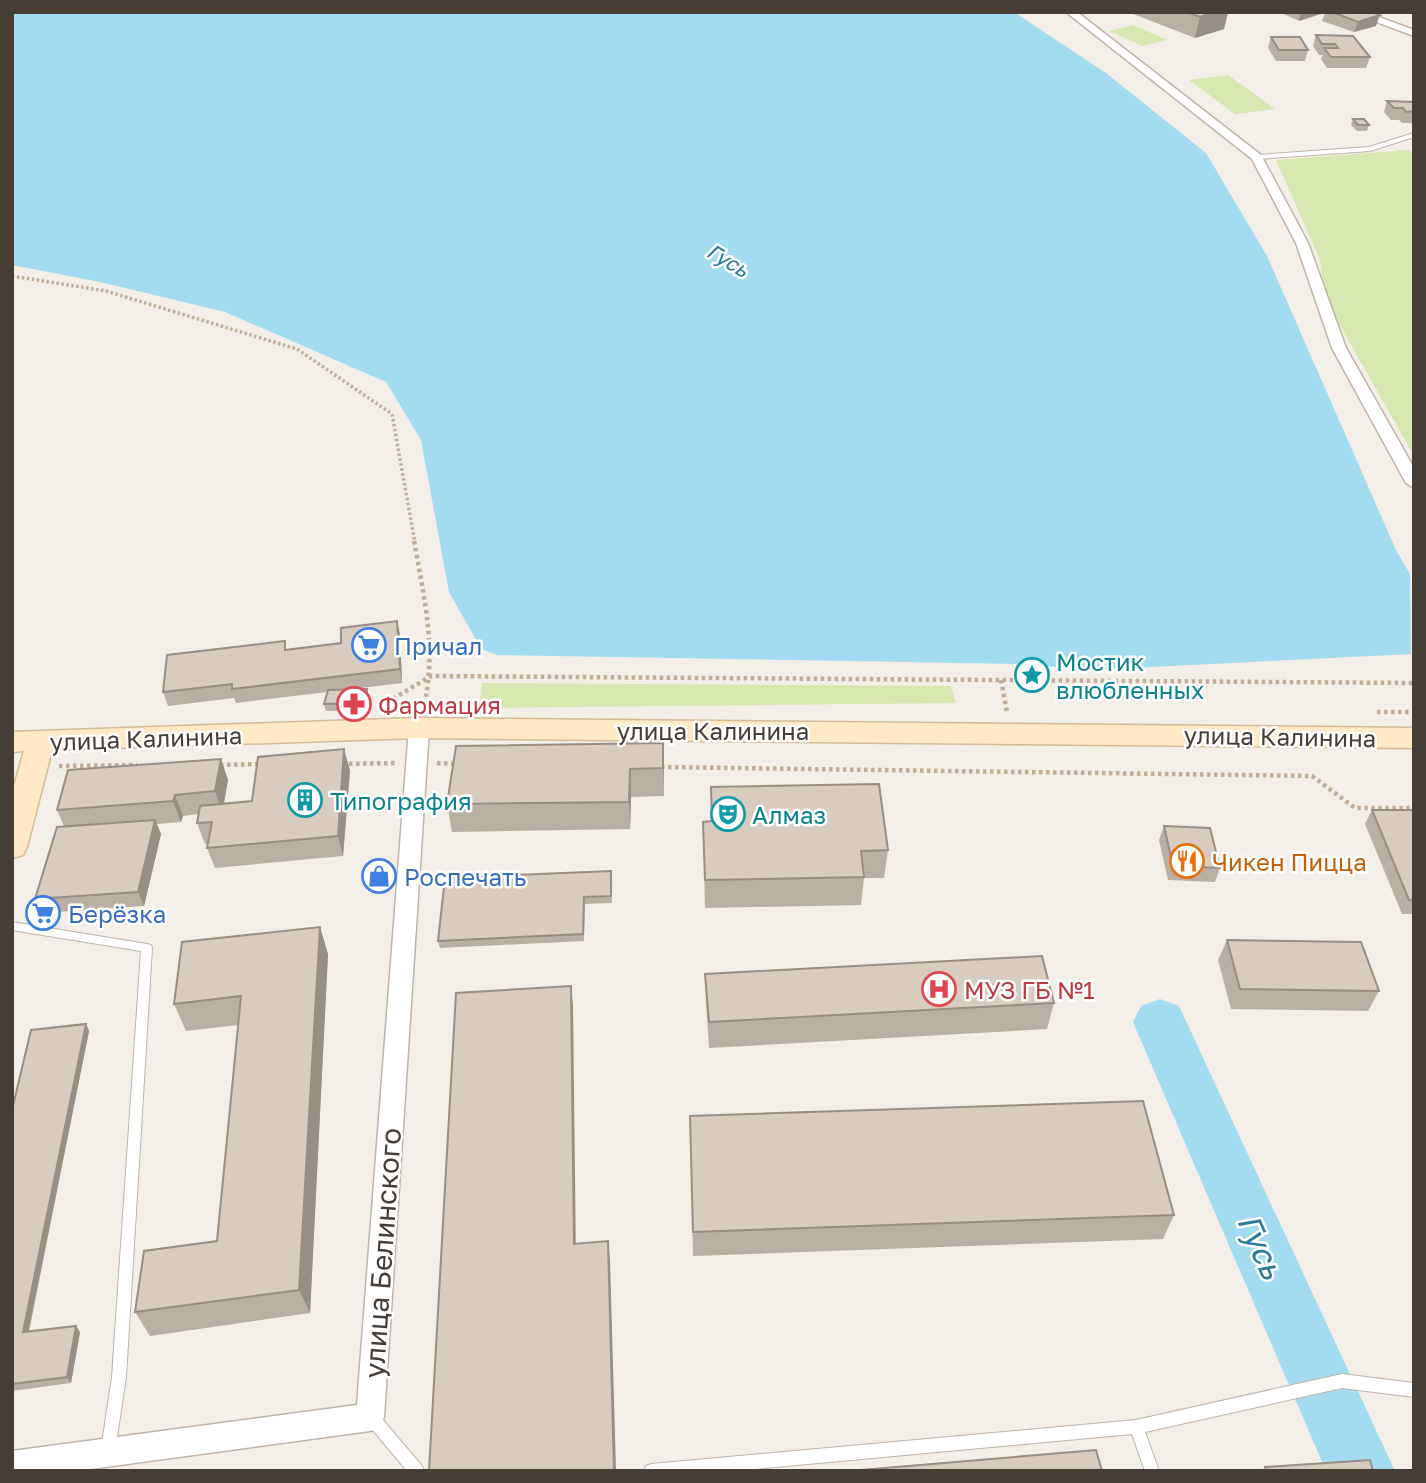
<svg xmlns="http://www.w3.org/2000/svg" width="1426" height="1483" viewBox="0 0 1426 1483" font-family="'Golos Text',sans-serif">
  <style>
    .green { fill: #d6e8af }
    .water { fill: #a3dcf0 }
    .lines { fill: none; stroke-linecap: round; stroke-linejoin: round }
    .river { fill: #a3dcf0; fill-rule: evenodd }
    .lane-casing { stroke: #bfb4a9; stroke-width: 2 }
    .street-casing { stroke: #bfb4a9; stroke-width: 3 }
    .secondary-casing { stroke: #d4bb96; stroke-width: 3 }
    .path-far1 { stroke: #c1ae9a; stroke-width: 3.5; stroke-dasharray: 2.5 2.5; stroke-linecap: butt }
    .path { stroke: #c1ae9a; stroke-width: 4.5; stroke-dasharray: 3.5 3.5; stroke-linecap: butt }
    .lane { fill: #fff; fill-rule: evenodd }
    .street { fill: #fff; fill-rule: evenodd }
    .secondary { fill: #ffe9c5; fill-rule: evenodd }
    .wall { fill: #baafa4 }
    .shaded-wall { fill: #978e86 }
    .building { fill: #d8cbbf; stroke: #978e86; stroke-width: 2 }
    .labels { text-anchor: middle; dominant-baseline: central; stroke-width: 5; stroke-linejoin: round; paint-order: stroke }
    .far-water-label { font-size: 21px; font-style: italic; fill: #2a7a9b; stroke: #fff }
    .shop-label { font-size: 24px; fill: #366cbe; stroke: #fff; text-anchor: start }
    .culture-label { font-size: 24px; fill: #0d838f; stroke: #fff; text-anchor: start }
    .health-label { font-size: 24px; fill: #be3a42; stroke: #fff; text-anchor: start }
    .street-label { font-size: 24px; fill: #463d36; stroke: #fff }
    .food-label { font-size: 24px; fill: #c56008; stroke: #fff; text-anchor: start }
    .near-street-label { font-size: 28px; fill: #463d36; stroke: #fff }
    .near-water-label { font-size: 32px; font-style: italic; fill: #2a7a9b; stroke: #fff }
  </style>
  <rect width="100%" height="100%" fill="#f3eee7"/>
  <g class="green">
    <path d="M1133 25 1167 40 1143 46 1109 31Z"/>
    <path d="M1228 75 1275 109 1235 114 1189 80Z"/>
    <path d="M1409 150 1414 155V456L1325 299 1320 260 1276 160Z"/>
    <path d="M482 683 951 686 956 703 479 708Z"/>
  </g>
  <path class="water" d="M12 12H1014L1106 73 1206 153 1267 256 1396 550 1410 574 1411 654 1091 670 1021 664 497 655 484 650 475 638 449 592 421 440 386 382 225 312 100 282 12 265Z"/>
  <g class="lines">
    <path class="river" d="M1160 999 1179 1006 1395 1471H1326L1133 1022 1141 1006Z"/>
    <g class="lane-casing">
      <g id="lane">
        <path d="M1414 133V137L1370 151 1257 159 1254 157 1257 155 1369 147Z"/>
        <path d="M12 922 147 944 151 945 152 948 126 1377 115 1450 113 1455 108 1457 103 1455 101 1450 112 1377 141 951 12 930Z"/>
        <path d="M1342 1374 1414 1383V1397L1342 1388 1145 1432 1159 1471H1145L1132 1434 733 1471H644L646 1466 651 1464 1136 1420Z"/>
        <path d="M372 1411 377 1413 422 1466 424 1471H407L367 1423 365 1418 367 1413Z"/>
      </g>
    </g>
    <g class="street-casing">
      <g id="street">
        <path d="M1066 12H1077L1261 155 1308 243 1346 348 1414 468V488L1406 483 1332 348 1296 243 1252 159Z"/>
        <path d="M1350 12H1365L1414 30V36Z"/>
        <path d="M419 721 429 728 384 1417 380 1427 370 1431 76 1471H12V1451L357 1405 409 728Z"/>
      </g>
    </g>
    <g class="secondary-casing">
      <path id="secondary" d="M419 718 1414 728V748L419 738 52 750 27 847 23 855 12 858V793L24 751 12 752V732Z"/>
    </g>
    <path class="path-far1" d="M12 276 106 291 297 349 392 414 415 543"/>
    <g class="path">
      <path d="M414 541C424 597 437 649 424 706"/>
      <path d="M1001 680 1007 712"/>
      <path d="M381 706 431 676 1414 683"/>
      <path d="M1377 712H1414"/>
      <path d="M437 763 456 764"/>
      <path d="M342 764 396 763"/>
      <path d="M220 765 260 764"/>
      <path d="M59 766 137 765"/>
      <path d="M661 767 1312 776 1355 808H1414"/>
    </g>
    <use href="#lane" class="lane"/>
    <use href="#street" class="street"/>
    <use href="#secondary" class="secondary"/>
  </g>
  <g class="wall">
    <path d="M1128 12H1228L1224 29 1195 38Z"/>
    <path d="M1279 12H1373L1376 26 1354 32 1322 21 1325 13 1299 21Z"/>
    <path d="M1316 35 1370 57 1366 68H1327L1321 59 1323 55H1319L1313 46Z"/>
    <path d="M1271 37 1308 50 1305 61H1276L1268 48Z"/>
    <path d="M1414 96V123H1402L1399 120H1391L1384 112 1387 101 1412 102Z"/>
    <path d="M1353 119 1369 125 1367 131H1357L1351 125Z"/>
    <path d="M397 621 400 635 402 683 353 689H367L368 696 365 710 326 711 324 704 327 692 236 703 234 698 168 706 163 692 287 650 341 643Z"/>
    <path d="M663 743 664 796 631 797 630 829 452 832 447 804Z"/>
    <path d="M221 759 228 780 224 804 252 801 350 770 343 856 215 868 207 848 208 844H205L197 823 199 814 183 816 181 822 157 824 161 834 144 906 43 913 35 899 64 826 57 810Z"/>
    <path d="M711 787 888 850 884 878H864L861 905 705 908 703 822 711 821Z"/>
    <path d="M1372 810H1414V914H1402L1365 824Z"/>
    <path d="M1164 826 1220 868 1215 882 1168 880 1159 840Z"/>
    <path d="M611 878 612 903 585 904 584 941 440 948 438 941Z"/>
    <path d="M1227 940 1379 991 1368 1011 1231 1009 1218 960Z"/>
    <path d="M328 954 310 1313 150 1336 135 1312 217 1241 238 1025 186 1031 174 1004Z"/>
    <path d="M705 974 1054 1003 1047 1029 709 1048 706 1001Z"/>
    <path d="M86 1024 89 1031 29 1332H80L71 1383 12 1391V1110Z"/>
    <path d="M690 1116 1174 1215 1163 1239 693 1256Z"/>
  </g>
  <g class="shaded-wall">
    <path d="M1215 12H1228L1224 29 1195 38 1200 17Z"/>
    <path d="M1301 12H1325L1299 21Z"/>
    <path d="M1380 15 1376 26 1354 32 1358 22Z"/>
    <path d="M397 621 400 635 402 683 400 669Z"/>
    <path d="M367 689 368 696 365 710 364 703Z"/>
    <path d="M663 743 664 770V796L663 768Z"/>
    <path d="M344 749 350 770 343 856 338 836Z"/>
    <path d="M221 759 228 780 222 812 215 791Z"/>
    <path d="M630 769 631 797 630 829 629 802Z"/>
    <path d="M175 795 183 816 181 822 173 801Z"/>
    <path d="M155 820 161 834 144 906 138 892Z"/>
    <path d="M320 927 328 954 310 1313 299 1290Z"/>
    <path d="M571 986 573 1006 576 1262 574 1244Z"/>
    <path d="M86 1024 89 1031 27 1338 23 1332Z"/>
    <path d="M608 1241 610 1260 616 1471H614Z"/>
    <path d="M76 1326 80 1332 71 1383 67 1377Z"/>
  </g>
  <g class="building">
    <path d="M1187 12H1215L1200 17Z"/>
    <path d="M1332 12H1373L1380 15 1358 22Z"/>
    <path d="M1316 35 1353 36 1370 57H1331L1324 48H1338L1335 44H1322Z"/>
    <path d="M1271 37H1300L1308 50H1279Z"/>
    <path d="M1387 101 1414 102V111L1406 112 1403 108H1394Z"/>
    <path d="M1353 119H1364L1369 125H1358Z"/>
    <path d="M397 621 400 669 232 689V684L163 692 167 655 285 641V650L341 643V628Z"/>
    <path d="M367 689 364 703 324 704 328 690Z"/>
    <path d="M663 743V768L630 769 629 802 447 804 456 746Z"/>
    <path d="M344 749 338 836 207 848 212 822 197 823 200 806 252 801 258 757Z"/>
    <path d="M221 759 215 791 175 795 173 801 57 810 68 770Z"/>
    <path d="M879 784 888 850 861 851 864 877 705 880 703 822 712 821 711 787Z"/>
    <path d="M1372 810H1414V900H1409Z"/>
    <path d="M155 820 138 892 35 899 57 827Z"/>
    <path d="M1164 826 1210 828 1220 868 1173 866Z"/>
    <path d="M611 871V896L584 897 583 934 438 941 445 878Z"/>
    <path d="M320 927 299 1290 135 1312 144 1251 217 1241 241 996 174 1004 182 942Z"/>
    <path d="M1227 940 1361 942 1379 991 1240 989Z"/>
    <path d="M1042 956 1054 1003 709 1022 705 974Z"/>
    <path d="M571 986 574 1244 608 1241 614 1471H429L456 993Z"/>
    <path d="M86 1024 23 1332 76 1326 67 1377 12 1384V1110L31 1030Z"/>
    <path d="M1143 1101 1174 1215 693 1232 690 1116Z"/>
    <path d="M1096 1450 1102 1471H849Z"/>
    <path d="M1370 1460 1373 1471H1266L1265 1467Z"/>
  </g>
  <defs>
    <g id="supermarket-ring" transform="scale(1.75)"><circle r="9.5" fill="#fff" stroke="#3f7fe0" stroke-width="1.5"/><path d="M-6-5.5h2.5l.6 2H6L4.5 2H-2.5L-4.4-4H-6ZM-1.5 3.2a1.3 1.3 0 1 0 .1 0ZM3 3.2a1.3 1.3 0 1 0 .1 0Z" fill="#3f7fe0"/></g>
    <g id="sight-ring" transform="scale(1.75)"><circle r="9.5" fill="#fff" stroke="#0f9aa8" stroke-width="1.5"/><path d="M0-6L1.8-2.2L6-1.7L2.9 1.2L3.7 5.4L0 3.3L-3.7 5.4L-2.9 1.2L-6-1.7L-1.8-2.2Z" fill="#0f9aa8"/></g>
    <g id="pharmacy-ring" transform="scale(1.75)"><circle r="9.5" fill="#fff" stroke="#e0444e" stroke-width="1.5"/><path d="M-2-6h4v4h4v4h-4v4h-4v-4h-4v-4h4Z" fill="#e0444e"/></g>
    <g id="building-ring" transform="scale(1.75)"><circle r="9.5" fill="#fff" stroke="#0f9aa8" stroke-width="1.5"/><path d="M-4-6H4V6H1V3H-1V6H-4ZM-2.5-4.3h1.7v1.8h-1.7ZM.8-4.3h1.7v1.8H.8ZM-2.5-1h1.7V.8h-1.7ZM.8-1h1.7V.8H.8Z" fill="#0f9aa8"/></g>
    <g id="theatre-ring" transform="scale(1.75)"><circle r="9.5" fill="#fff" stroke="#0f9aa8" stroke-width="1.5"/><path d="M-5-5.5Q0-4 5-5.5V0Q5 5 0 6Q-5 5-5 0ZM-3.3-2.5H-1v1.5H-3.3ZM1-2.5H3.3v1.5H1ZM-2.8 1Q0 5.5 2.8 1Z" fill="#0f9aa8"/></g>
    <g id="restaurant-ring" transform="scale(1.75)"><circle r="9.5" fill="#fff" stroke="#e8710a" stroke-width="1.5"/><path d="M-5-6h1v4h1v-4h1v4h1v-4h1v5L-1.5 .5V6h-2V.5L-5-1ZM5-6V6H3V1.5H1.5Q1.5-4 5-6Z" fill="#e8710a"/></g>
    <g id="shop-ring" transform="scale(1.75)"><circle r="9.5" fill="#fff" stroke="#3f7fe0" stroke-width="1.5"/><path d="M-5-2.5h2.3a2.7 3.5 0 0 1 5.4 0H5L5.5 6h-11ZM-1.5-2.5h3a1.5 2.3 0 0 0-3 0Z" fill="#3f7fe0"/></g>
    <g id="hospital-ring" transform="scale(1.75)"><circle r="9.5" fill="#fff" stroke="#e0444e" stroke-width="1.5"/><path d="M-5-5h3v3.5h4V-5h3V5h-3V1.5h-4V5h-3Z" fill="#e0444e"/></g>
  </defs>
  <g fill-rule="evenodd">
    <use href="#supermarket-ring" x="369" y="645"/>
    <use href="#sight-ring" x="1032" y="675"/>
    <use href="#pharmacy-ring" x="354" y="704"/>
    <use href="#building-ring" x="305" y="800"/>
    <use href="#theatre-ring" x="728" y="814"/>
    <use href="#restaurant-ring" x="1187" y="861"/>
    <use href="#shop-ring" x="379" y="876"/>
    <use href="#supermarket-ring" x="43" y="913"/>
    <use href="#hospital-ring" x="939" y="989"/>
  </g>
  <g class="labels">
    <g class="far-water-label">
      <text transform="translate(728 260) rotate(31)">Гусь</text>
    </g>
    <g class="shop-label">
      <text x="394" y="645">Причал</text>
      <text x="404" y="876">Роспечать</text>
      <text x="68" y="913">Берёзка</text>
    </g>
    <g class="culture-label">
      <text x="1056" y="661">Мостик<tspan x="1056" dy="28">влюбленных</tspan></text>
      <text x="330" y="800">Типография</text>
      <text x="752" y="814">Алмаз</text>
    </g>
    <g class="health-label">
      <text x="378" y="704">Фармация</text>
      <text x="964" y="989">МУЗ ГБ №1</text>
    </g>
    <g class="street-label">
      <text x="713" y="730">улица Калинина</text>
      <text transform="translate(1280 736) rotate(1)">улица Калинина</text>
      <text transform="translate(146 738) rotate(-2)">улица Калинина</text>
    </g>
    <g class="food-label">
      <text x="1212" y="861">Чикен Пицца</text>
    </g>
    <g class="near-street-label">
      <text transform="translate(382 1253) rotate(-86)">улица Белинского</text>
    </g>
    <g class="near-water-label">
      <text transform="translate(1261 1246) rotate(66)">Гусь</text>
    </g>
  </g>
  <rect width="1426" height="1483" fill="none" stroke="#463d36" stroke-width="28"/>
</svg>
